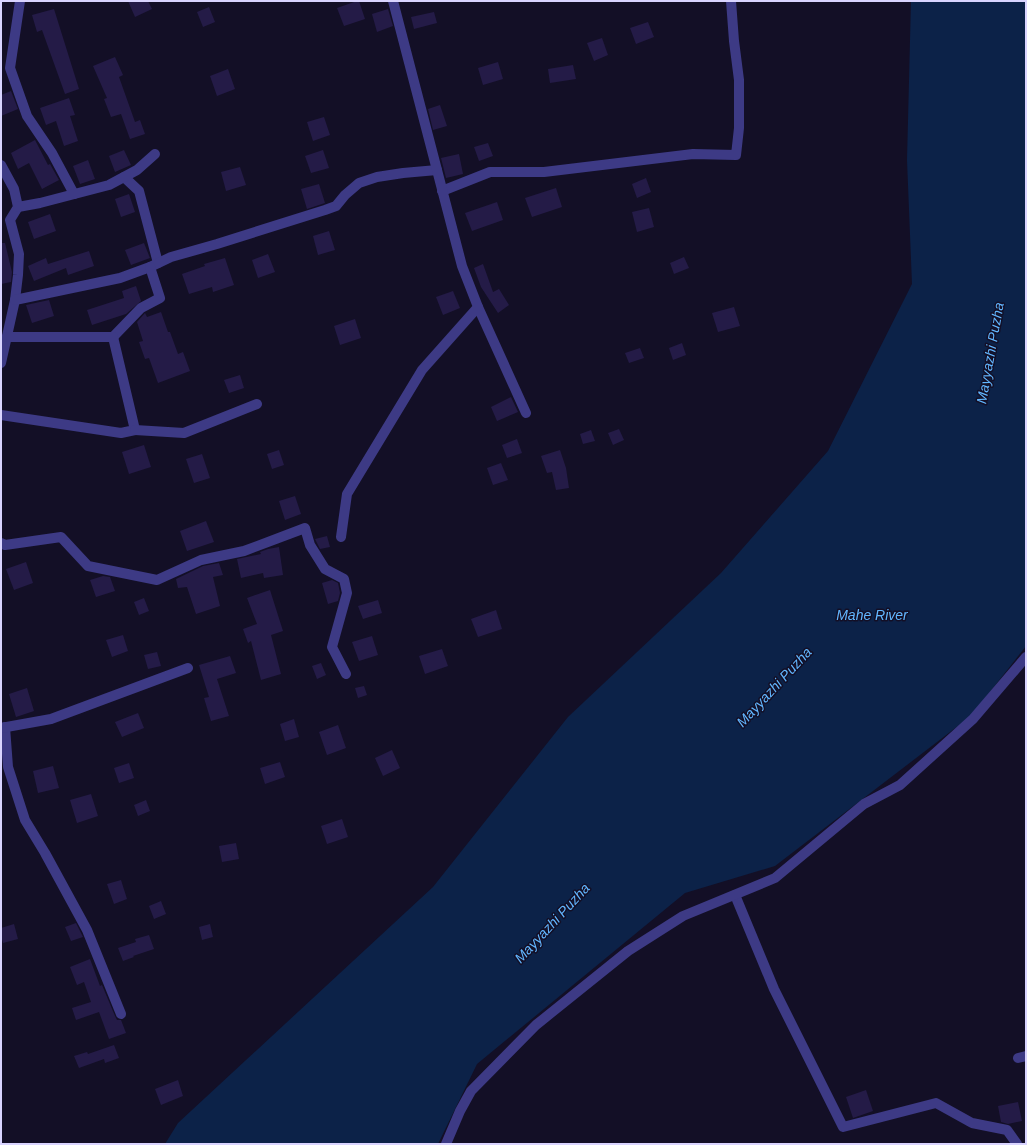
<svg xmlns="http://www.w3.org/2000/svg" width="1027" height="1145" viewBox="0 0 1027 1145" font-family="Arial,sans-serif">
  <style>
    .water { fill: #0c2248 }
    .building { fill: #241b47 }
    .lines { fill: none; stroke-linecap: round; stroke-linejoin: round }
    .minor { stroke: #3d3a85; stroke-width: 10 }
    .labels { text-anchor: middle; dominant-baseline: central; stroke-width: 3; stroke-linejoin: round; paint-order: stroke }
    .water-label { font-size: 14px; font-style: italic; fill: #62b6ff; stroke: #130f26 }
  </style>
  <rect width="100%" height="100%" fill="#130f26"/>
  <path class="water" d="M911 1H1026V646L971 716 775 866 685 893 477 1064 438 1144H165L178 1123 433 887 568 717 721 573 828 451 912 284 907 160Z"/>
  <g class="building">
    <path d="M128 1H148L152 9 135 17Z"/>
    <path d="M357 1H359L365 19 344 26 337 8Z"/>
    <path d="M209 7 215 22 203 27 197 12Z"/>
    <path d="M54 9 79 89 65 94 42 30 37 32 32 15Z"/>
    <path d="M388 9 393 26 377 32 372 14Z"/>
    <path d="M434 12 437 23 414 29 411 17Z"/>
    <path d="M648 22 654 37 636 44 630 28Z"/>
    <path d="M602 38 608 55 594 61 587 43Z"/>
    <path d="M115 57 123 75 119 77 135 122 140 120 145 134 130 139 121 114 111 117 104 99 107 98 93 66Z"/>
    <path d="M498 62 503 79 483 85 478 68Z"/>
    <path d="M573 65 576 79 550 83 548 69Z"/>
    <path d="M228 69 235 89 217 96 210 76Z"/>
    <path d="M11 91 18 109 1 116V95Z"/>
    <path d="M69 98 75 115 70 116 78 141 64 146 56 121 46 125 40 108Z"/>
    <path d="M440 105 447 126 433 130 428 109Z"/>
    <path d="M324 117 330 135 313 141 307 122Z"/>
    <path d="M35 140 48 165 50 164 59 180 42 189 29 163 18 169 11 153Z"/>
    <path d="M488 143 493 156 479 161 474 147Z"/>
    <path d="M124 150 131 165 115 172 109 156Z"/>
    <path d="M323 150 329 168 311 173 305 156Z"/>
    <path d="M459 154 463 174 446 178 441 158Z"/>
    <path d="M88 160 95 179 80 184 73 166Z"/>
    <path d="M240 167 246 185 226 191 221 172Z"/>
    <path d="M646 178 651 192 637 198 632 184Z"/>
    <path d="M319 184 325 203 307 209 301 189Z"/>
    <path d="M556 188 562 207 532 217 525 198Z"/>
    <path d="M129 194 135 212 121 217 115 199Z"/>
    <path d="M497 202 503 220 472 231 465 213Z"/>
    <path d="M649 208 654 227 637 232 632 212Z"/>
    <path d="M50 214 56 231 34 239 28 222Z"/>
    <path d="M329 231 335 250 318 255 313 236Z"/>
    <path d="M1 243H5L12 272 11 282 1 284Z"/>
    <path d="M144 243 150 258 131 265 125 250Z"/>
    <path d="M89 251 94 266 68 275 66 268 34 281 28 266 46 258 48 264Z"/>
    <path d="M268 254 275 272 258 278 252 260Z"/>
    <path d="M684 257 689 268 674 274 670 263Z"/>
    <path d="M225 258 234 285 213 292 212 287 189 294 182 274 205 266 204 264Z"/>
    <path d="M483 264 493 292 499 289 509 305 498 313 481 287 474 268Z"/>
    <path d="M136 286 141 301 126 314 92 325 87 310 124 298 122 291Z"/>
    <path d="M453 291 460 308 443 315 436 297Z"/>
    <path d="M49 300 54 316 32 323 26 305Z"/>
    <path d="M734 307 740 326 718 332 712 313Z"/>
    <path d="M161 312 168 332H170L178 354 183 352 190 371 158 383 149 358 145 359 139 342 143 341 137 322 145 313 147 317Z"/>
    <path d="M355 319 361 338 340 345 334 326Z"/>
    <path d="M682 343 686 355 673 360 669 348Z"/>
    <path d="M640 348 644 358 629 363 625 353Z"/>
    <path d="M240 375 244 388 229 393 224 380Z"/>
    <path d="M511 397 518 412 497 421 491 407Z"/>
    <path d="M619 429 624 440 613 445 608 433Z"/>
    <path d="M591 430 595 441 583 444 580 434Z"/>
    <path d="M517 439 522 453 507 458 502 445Z"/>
    <path d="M144 445 151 467 129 474 122 452Z"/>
    <path d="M279 450 284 465 272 469 267 454Z"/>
    <path d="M560 450 566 468 569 488 556 490 552 472 547 473 541 456Z"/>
    <path d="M202 454 210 478 194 483 186 459Z"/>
    <path d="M501 463 508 480 493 485 487 468Z"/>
    <path d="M295 496 301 514 285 520 279 501Z"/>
    <path d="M206 521 214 542 187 551 180 531Z"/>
    <path d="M327 536 330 547 320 549 315 539Z"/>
    <path d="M279 547 283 575 264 578 263 573 241 578 237 559 261 554 260 552 268 549Z"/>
    <path d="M26 562 33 583 14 590 6 569Z"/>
    <path d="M219 563 223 575 213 577 220 606 196 614 187 587 178 588 176 579 203 566Z"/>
    <path d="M103 576 110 577 115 591 96 597 90 580Z"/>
    <path d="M332 580 338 583 340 593 338 601 328 604 322 583Z"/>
    <path d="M270 590 283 631 271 635 281 674 261 680 251 641 248 643 243 629 257 624 247 598Z"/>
    <path d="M144 598 149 611 139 615 134 602Z"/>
    <path d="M378 600 382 613 363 619 358 606Z"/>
    <path d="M496 610 502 629 478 637 471 619Z"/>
    <path d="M123 635 128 651 112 657 106 640Z"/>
    <path d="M372 636 378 655 359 661 352 642Z"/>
    <path d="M442 649 448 666 425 674 419 656Z"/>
    <path d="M157 652 161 666 148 669 144 655Z"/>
    <path d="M230 656 236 673 217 679 229 716 211 721 204 698 209 697 199 665Z"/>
    <path d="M321 663 326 675 317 679 312 666Z"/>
    <path d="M364 686 367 695 358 698 355 688Z"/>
    <path d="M27 688 34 711 16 717 9 694Z"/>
    <path d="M138 713 144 728 122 737 115 722Z"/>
    <path d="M294 719 299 737 285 741 280 724Z"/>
    <path d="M338 725 346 748 327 755 319 732Z"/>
    <path d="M392 750 400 768 383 776 375 758Z"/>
    <path d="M280 762 285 777 265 784 260 768Z"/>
    <path d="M129 763 134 778 119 783 114 768Z"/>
    <path d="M53 766 59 788 38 793 33 771Z"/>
    <path d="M91 794 98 816 77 823 70 800Z"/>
    <path d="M146 800 150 811 138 816 134 805Z"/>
    <path d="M342 819 348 837 327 844 321 826Z"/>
    <path d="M236 843 239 859 222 862 219 846Z"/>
    <path d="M121 880 127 899 114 904 107 884Z"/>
    <path d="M161 901 166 914 154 919 149 906Z"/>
    <path d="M76 923 83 937 71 941 65 927Z"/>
    <path d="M14 924 18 939 3 943 1 936V928Z"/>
    <path d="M210 924 213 937 202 940 199 927Z"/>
    <path d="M149 935 154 949 133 956 134 957 123 961 118 948 136 942 135 939Z"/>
    <path d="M90 959 100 986 102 985 115 1016 117 1020H121L126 1033 109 1039 99 1012 76 1020 72 1008 91 1002 84 982 77 985 70 967Z"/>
    <path d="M114 1045 119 1058 105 1063 104 1059 79 1068 74 1056 87 1052 88 1054Z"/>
    <path d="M178 1080 183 1096 161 1105 155 1089Z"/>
    <path d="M866 1090 873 1111 853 1118 846 1097Z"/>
    <path d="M1018 1102 1022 1121 1008 1124 1001 1122 998 1106Z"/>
  </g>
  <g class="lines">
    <g class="minor">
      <path d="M20 1 10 68 27 116 52 153 74 194"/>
      <path d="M1 165 14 189 18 207 10 220 19 254 18 275 15 300 1 363"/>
      <path d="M124 177 139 191 158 263"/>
      <path d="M442 191 490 172H544L693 154 736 155 739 128V80L734 41 731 1"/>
      <path d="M18 207 40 203 109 185 137 170 155 154"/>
      <path d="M15 300 120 278 150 267 171 257 217 244 325 210 336 206 345 195 359 183 377 177 403 173 437 170"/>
      <path d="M478 307 526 413"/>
      <path d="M113 337 141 308 160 298 150 267"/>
      <path d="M1 415 121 433 135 430 113 337H7"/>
      <path d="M135 430 184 433 257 404"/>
      <path d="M341 537 347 494 422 370 478 307 462 266 393 1"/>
      <path d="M1 543 5 545 61 537 88 566 157 580 201 560 244 551 305 528 310 545 325 569 344 579 347 593 332 647 346 674"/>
      <path d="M5 727 8 767 25 820 45 853 87 930 121 1014"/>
      <path d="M1 728 51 719 188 668"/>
      <path d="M735 895 774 989 843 1127 936 1103 972 1123 1007 1130 1017 1144"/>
      <path d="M1018 1058 1026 1056"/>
      <path d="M446 1144 460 1111 471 1091 536 1025 628 951 683 916 775 878 864 804 900 785 973 719 1026 657"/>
    </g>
  </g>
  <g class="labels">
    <g class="water-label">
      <text transform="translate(990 353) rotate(-80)">Mayyazhi Puzha</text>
      <text x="872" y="615">Mahe River</text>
      <text transform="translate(774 687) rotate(-47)">Mayyazhi Puzha</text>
      <text transform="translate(552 923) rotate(-47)">Mayyazhi Puzha</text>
    </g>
  </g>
  <rect width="1027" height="1145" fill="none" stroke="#d9d4ff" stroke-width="4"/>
</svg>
